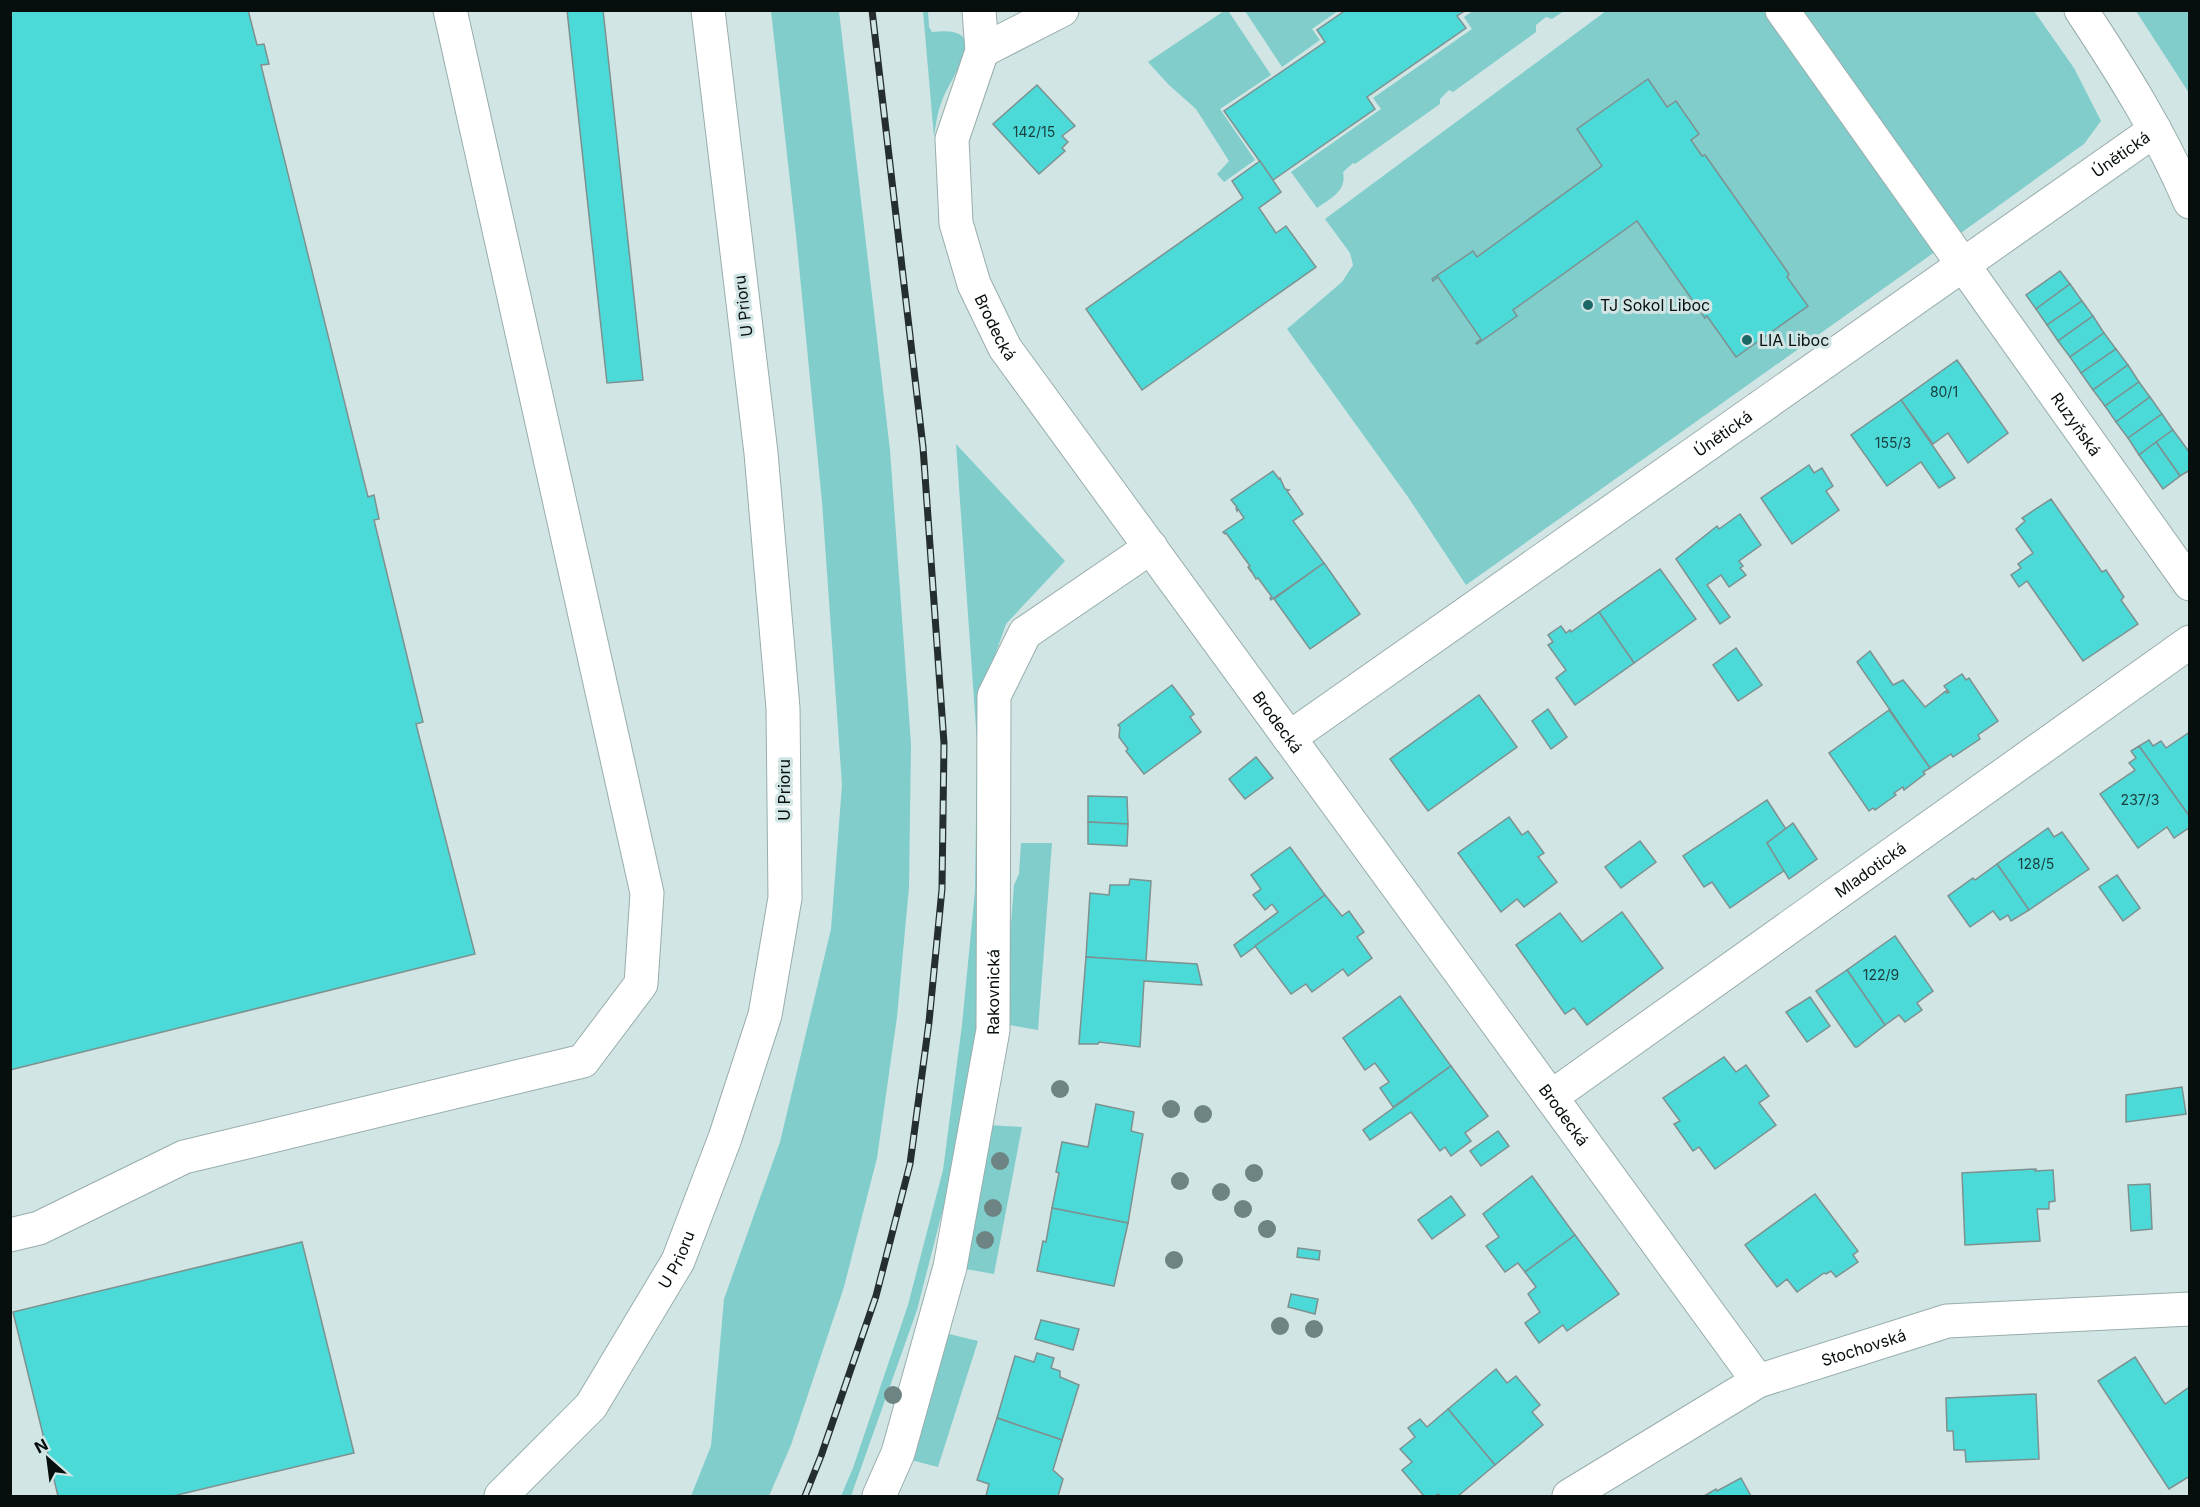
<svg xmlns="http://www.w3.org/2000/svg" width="2200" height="1507" viewBox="0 0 2200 1507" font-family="Inter,sans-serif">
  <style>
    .green { fill: #81cdcb }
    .building { fill: #4cdad8; stroke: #7d9190; stroke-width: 1.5 }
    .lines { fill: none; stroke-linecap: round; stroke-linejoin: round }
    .minor-casing { stroke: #98adac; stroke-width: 35 }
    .minor { stroke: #fff; stroke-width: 33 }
    .rail-casing { stroke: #252e2e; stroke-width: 7 }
    .rail { stroke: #d0e5e4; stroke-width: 4.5; stroke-dasharray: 14; stroke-linecap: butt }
    .tree { fill: #6e8483 }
    .poi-dot { fill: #1b6867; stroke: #d0e5e4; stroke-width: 2 }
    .labels { text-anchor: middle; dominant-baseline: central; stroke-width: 6; stroke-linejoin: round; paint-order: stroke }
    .number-label { font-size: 14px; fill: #184140 }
    .street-label { font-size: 16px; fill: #070e0e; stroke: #d0e5e4 }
    .poi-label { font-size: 16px; fill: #070e0e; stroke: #d0e5e4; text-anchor: start }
  </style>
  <rect width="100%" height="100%" fill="#d0e5e4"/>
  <g class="green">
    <path d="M771 11H839L890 450 911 744 909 887 897 1017 877 1158 844 1287 791 1445 769 1496H691L711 1446 724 1299 780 1142 831 929 842 785 822 502 796 235Z"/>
    <path d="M923 11H928L929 27 932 32C995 24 952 74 942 101 937 113 936 124 934 137Z"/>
    <path d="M1224 11 1229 12 1271 75 1220 109 1255 160 1224 182 1217 174 1229 161 1196 109 1169 85 1148 62Z"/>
    <path d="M1245 11H1338L1312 29 1320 40 1282 67Z"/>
    <path d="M1473 11H1564L1552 19 1546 17 1536 25V32L1453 92 1449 90 1440 99V104L1355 164 1353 163 1343 172C1347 191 1331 198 1317 208L1291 172 1381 109 1373 98 1472 29 1464 17Z"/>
    <path d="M1606 11H2034L2074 68 2101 121 2084 144 1918 264 1466 585 1408 497 1287 329 1342 282 1353 265 1350 253 1325 219Z"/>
    <path d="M2136 11H2189V93Z"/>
    <path d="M956 444 1065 561 1006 624 987 678 978 1020 953 1170 917 1310 851 1496H841L853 1468 908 1305 943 1170 962 1025 975 891 977 742Z"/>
    <path d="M1021 843H1052L1038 1030 1003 1024 1014 885 1019 874Z"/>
    <path d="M988 1125 1022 1127 994 1274 960 1268Z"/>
    <path d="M945 1333 978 1341 938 1467 907 1459Z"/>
  </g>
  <g class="building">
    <path d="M10 10H248L257 45 264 44 269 64 261 65 368 497 374 495 379 519 374 520 423 722 416 724 475 954 10 1070Z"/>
    <path d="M567 10H603L643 380 607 383Z"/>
    <path d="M1346 10H1466L1457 16 1466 28 1367 97 1375 109 1273 180 1224 111 1325 42 1317 30Z"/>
    <path d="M1648 79 1667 107 1676 101 1699 134 1691 140 1702 156 1705 155 1789 274 1787 277 1808 306 1736 357 1707 316 1705 318 1637 221 1513 310 1517 316 1477 344 1476 343 1481 339 1438 277 1433 281 1432 279 1473 251 1477 257 1602 166 1577 129Z"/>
    <path d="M1037 85 1075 126 1062 136 1068 142 1062 148 1065 151 1039 174 993 124Z"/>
    <path d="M1260 161 1281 192 1259 208 1276 233 1286 226 1316 267 1142 390 1086 309 1243 198 1232 181Z"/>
    <path d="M2060 271 2070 284 2036 309 2026 295Z"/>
    <path d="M2070 284 2082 301 2047 325 2036 309Z"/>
    <path d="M2082 301 2093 316 2058 341 2047 325Z"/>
    <path d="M2093 316 2104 333 2070 357 2058 341Z"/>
    <path d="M2104 333 2116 349 2081 373 2070 357Z"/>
    <path d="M2116 349 2128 365 2093 390 2081 373Z"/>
    <path d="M1957 360 2008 433 1968 463 1948 433 1933 444 1901 400Z"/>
    <path d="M2128 365 2139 382 2105 406 2093 390Z"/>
    <path d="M2139 382 2150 397 2116 422 2105 406Z"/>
    <path d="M2150 397 2162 414 2128 438 2116 422Z"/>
    <path d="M1901 400 1955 478 1939 488 1921 462 1887 486 1851 435Z"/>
    <path d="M2162 414 2173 430 2139 455 2128 438Z"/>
    <path d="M2173 430 2190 453V470L2180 476 2156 442Z"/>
    <path d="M2156 442 2180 476 2163 489 2139 455Z"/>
    <path d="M1809 465 1814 473 1822 468 1833 486 1826 491 1839 510 1792 544 1761 498Z"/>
    <path d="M1273 471 1279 479 1280 478 1285 489 1289 490 1287 491 1303 514 1293 521 1324 563 1271 600 1270 598 1272 597 1258 578 1256 579 1250 569V570L1248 567 1250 566 1226 533 1225 534 1223 532 1244 518 1238 509 1237 511 1236 508 1237 507 1231 500Z"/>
    <path d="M2051 499 2102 572 2106 570 2124 597 2121 600 2138 624 2083 661 2027 581 2019 587 2011 575 2021 568 2018 564 2033 553 2016 529 2025 521 2022 518Z"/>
    <path d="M1740 514 1761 545 1739 561 1743 566 1740 568 1746 575 1729 587 1721 575 1707 585 1730 617 1720 624 1676 559 1717 526 1719 529Z"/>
    <path d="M1324 563 1360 614 1310 649 1274 599Z"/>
    <path d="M1660 569 1696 619 1634 663 1599 612Z"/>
    <path d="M1599 612 1634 663 1575 705 1556 678 1566 670 1548 645 1553 642 1548 635 1561 626 1566 633 1570 630 1571 632Z"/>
    <path d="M1736 648 1762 685 1738 701 1713 665Z"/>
    <path d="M1870 651 1893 685 1903 680 1925 707 1946 691 1947 693 1949 692 1944 686 1962 674 1966 680 1969 678 1998 721 1978 735 1980 739 1953 757 1951 754 1930 768 1857 662Z"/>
    <path d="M1172 685 1194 714 1190 717 1201 732 1144 774 1126 751 1128 749 1119 737 1120 727 1118 725Z"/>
    <path d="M1479 695 1517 747 1428 811 1390 759Z"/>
    <path d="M1548 709 1567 737 1551 749 1532 721Z"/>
    <path d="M1889 710 1930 768 1923 772 1925 774 1904 790 1903 787 1894 793 1896 795 1875 810 1873 808 1869 811 1829 753Z"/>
    <path d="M2190 732V817L2139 746 2149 740 2153 746 2161 741 2166 748Z"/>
    <path d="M2139 746 2190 817V827L2174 838 2167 827 2138 848 2100 794 2135 770 2129 763 2136 758 2131 751Z"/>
    <path d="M1256 757 1273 778 1245 799 1229 779Z"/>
    <path d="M1088 796 1127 797 1128 824 1088 822Z"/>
    <path d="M1767 800 1786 829 1767 843 1785 870 1730 908 1712 882 1704 887 1683 856Z"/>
    <path d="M1509 817 1522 835 1528 831 1544 853 1538 857 1557 882 1524 907 1517 899 1501 912 1458 853Z"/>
    <path d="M1088 822 1128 824 1127 846 1088 844Z"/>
    <path d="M1793 823 1817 859 1789 879 1767 843Z"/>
    <path d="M2048 828 2054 837 2062 832 2089 869 2029 910 1997 864Z"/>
    <path d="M1640 841 1656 862 1621 888 1605 867Z"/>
    <path d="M1290 847 1325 895 1241 957 1234 945 1278 912 1272 904 1265 910 1253 895 1261 889 1251 875Z"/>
    <path d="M1997 864 2029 910 2011 921 2008 915 2000 920 1993 911 1970 927 1948 896 1973 878 1975 880Z"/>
    <path d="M2117 875 2140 908 2123 921 2099 887Z"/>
    <path d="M1130 879 1151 881 1146 961 1086 957 1090 893 1109 895 1110 885H1129Z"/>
    <path d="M1325 895 1342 916 1349 911 1364 932 1357 937 1372 958 1348 976 1343 969 1312 992 1306 984 1291 994 1255 946Z"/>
    <path d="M1622 912 1663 968 1587 1025 1574 1008 1565 1014 1516 945 1560 913 1582 942Z"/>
    <path d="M1895 936 1933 991 1917 1003 1922 1010 1905 1022 1899 1015 1885 1025 1847 970Z"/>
    <path d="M1086 957 1197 964 1202 985 1144 981 1140 1047 1099 1042 1098 1044H1079Z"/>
    <path d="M1847 970 1885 1025 1857 1047H1855L1816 991Z"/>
    <path d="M1400 996 1451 1066 1393 1107 1380 1088 1389 1082 1375 1063 1365 1070 1343 1038Z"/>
    <path d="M1810 997 1830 1026 1807 1042 1786 1012Z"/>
    <path d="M1724 1057 1736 1072 1746 1065 1769 1096 1759 1103 1776 1125 1715 1169 1699 1147 1693 1151 1674 1124 1680 1121 1663 1098Z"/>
    <path d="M1451 1066 1488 1116 1465 1133 1471 1141 1451 1156 1445 1147 1440 1151 1411 1112 1370 1140 1363 1130Z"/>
    <path d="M2182 1087 2186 1114 2126 1122V1095Z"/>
    <path d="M1096 1104 1134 1112 1131 1131 1143 1134 1128 1223 1052 1208 1059 1173 1056 1172 1062 1142 1088 1147Z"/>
    <path d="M1498 1131 1509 1146 1481 1166 1470 1151Z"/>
    <path d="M2036 1169 2035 1171 2053 1170 2055 1201 2049 1202V1209H2037L2040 1241 1965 1245 1962 1173Z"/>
    <path d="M1532 1176 1575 1235 1525 1272 1518 1263 1505 1272 1486 1246 1499 1237 1483 1214Z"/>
    <path d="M2150 1184 2152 1229 2131 1231 2128 1185Z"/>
    <path d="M1815 1194 1858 1251 1853 1255 1858 1262 1836 1277 1831 1271 1826 1274 1824 1273 1797 1292 1787 1279 1777 1287 1745 1245Z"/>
    <path d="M1451 1196 1465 1215 1432 1239 1418 1220Z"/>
    <path d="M1052 1208 1128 1223 1114 1286 1037 1271 1043 1241 1046 1242Z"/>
    <path d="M1575 1235 1619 1294 1567 1331 1563 1325 1539 1343 1525 1323 1540 1312 1528 1294 1536 1287 1525 1272Z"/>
    <path d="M302 1242 354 1453 173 1496H58L13 1312Z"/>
    <path d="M1298 1248 1320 1251 1319 1260 1297 1257Z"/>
    <path d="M1291 1294 1318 1299 1315 1314 1288 1307Z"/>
    <path d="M1041 1320 1079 1329 1073 1350 1035 1339Z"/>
    <path d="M1037 1353 1054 1358 1051 1368 1060 1371V1377L1079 1385 1062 1440 997 1418 1015 1356 1034 1362Z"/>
    <path d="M2135 1357 2165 1404 2188 1388 2190 1390V1476L2169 1489 2098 1381Z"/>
    <path d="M1496 1369 1507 1383 1516 1376 1540 1405 1532 1412 1543 1425 1495 1465 1448 1409Z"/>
    <path d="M2036 1394 2039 1459 1966 1462 1965 1450H1954L1953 1431H1947L1946 1398Z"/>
    <path d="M1448 1409 1495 1465 1458 1496H1440L1438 1494 1435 1496H1424L1402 1470 1412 1462 1400 1449 1415 1437 1408 1428 1420 1419 1427 1427Z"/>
    <path d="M997 1418 1062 1440 1053 1470 1063 1479 1058 1496H986L989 1484 977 1480Z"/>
    <path d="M1741 1478 1751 1496H1704L1716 1489 1717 1491Z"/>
  </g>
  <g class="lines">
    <g class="minor-casing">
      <g id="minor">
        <path id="s1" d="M979 10 982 51 952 139 956 223 974 284 1005 348 1758 1381"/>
        <path id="s2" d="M1782 10C1919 201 2053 393 2190 584"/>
        <path d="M2081 10C2122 72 2161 134 2190 202"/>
        <path d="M982 51 1062 10"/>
        <path id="s3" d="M1289 738 2155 130"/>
        <path id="s4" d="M1551 1097 2190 642"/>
        <path d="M10 1235 39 1228 184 1157 583 1061 641 984 647 893 450 10"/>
        <path id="s5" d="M501 1496 591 1406 678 1261 725 1138 765 1015 785 898 783 708 761 453 708 10"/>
        <path id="s6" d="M879 1496 898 1453 950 1267 993 1030 994 696 1025 633 1151 547"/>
        <path id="s7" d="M1569 1496 1758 1381 1947 1321 2190 1309"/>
      </g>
    </g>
    <use href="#minor" class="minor"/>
    <g class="rail-casing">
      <path id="rail" d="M805 1496 821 1456 876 1296 910 1164 929 1022 942 889 944 743 923 447 872 10"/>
    </g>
    <use href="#rail" class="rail"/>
  </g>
  <g class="tree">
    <circle cx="1060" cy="1089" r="9"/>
    <circle cx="1171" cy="1109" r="9"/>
    <circle cx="1203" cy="1114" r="9"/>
    <circle cx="1000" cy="1161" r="9"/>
    <circle cx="1254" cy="1173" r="9"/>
    <circle cx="1180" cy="1181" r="9"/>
    <circle cx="1221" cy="1192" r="9"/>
    <circle cx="993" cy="1208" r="9"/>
    <circle cx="1243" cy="1209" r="9"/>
    <circle cx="1267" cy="1229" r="9"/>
    <circle cx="985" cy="1240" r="9"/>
    <circle cx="1174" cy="1260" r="9"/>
    <circle cx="1280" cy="1326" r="9"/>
    <circle cx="1314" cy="1329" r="9"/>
    <circle cx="893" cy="1395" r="9"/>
  </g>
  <g class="poi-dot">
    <circle cx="1588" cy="305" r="6"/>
    <circle cx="1747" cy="340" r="6"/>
  </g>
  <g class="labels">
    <g class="number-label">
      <text x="1034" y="131">142/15</text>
      <text x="1944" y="391">80/1</text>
      <text x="1893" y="442">155/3</text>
      <text x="2140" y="799">237/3</text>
      <text x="2036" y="863">128/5</text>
      <text x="1881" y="974">122/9</text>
    </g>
    <g class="street-label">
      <text stroke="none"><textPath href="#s3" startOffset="1016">Únětická</textPath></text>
      <text transform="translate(743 306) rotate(-97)">U Prioru</text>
      <text stroke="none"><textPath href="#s1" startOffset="330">Brodecká</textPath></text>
      <text stroke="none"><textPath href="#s2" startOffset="508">Ruzyňská</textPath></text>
      <text stroke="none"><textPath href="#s3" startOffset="530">Únětická</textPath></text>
      <text stroke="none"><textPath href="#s1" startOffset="816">Brodecká</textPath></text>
      <text transform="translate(784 790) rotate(-90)">U Prioru</text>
      <text stroke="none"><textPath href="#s4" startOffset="392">Mladotická</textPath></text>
      <text stroke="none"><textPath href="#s6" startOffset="519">Rakovnická</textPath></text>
      <text stroke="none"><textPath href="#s1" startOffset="1302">Brodecká</textPath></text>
      <text stroke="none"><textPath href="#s5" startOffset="297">U Prioru</textPath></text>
      <text stroke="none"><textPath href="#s7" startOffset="332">Stochovská</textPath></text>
    </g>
    <g class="poi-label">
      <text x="1600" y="305">TJ Sokol Liboc</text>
      <text x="1759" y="340">LIA Liboc</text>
    </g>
  </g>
  <rect width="2200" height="1507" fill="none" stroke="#070e0e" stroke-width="24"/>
  <g transform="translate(48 1459) rotate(332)" stroke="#d0e5e4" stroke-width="4.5" paint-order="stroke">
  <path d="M0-4.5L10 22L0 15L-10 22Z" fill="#070e0e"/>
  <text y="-9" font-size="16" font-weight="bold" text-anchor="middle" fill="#070e0e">N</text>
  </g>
</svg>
